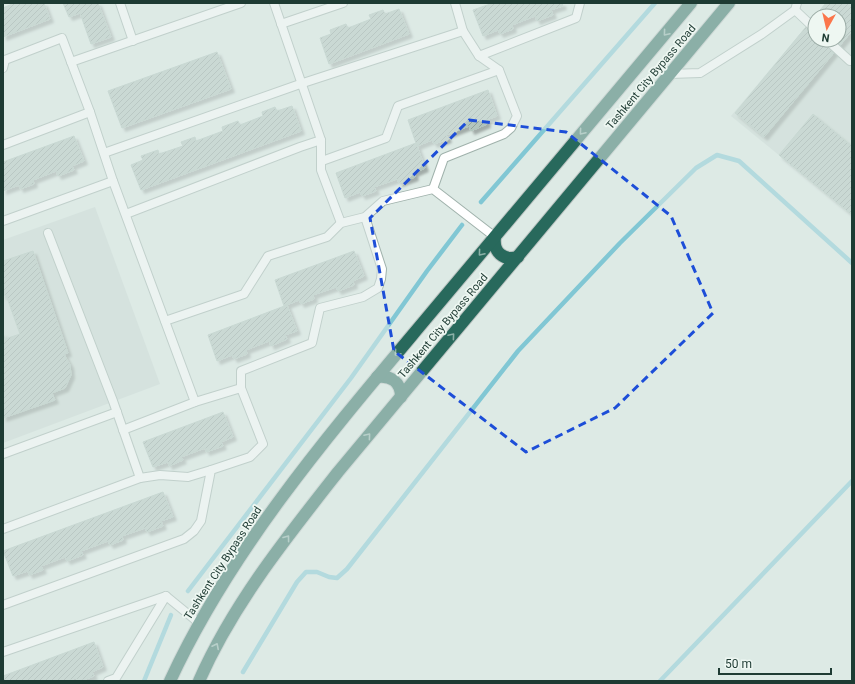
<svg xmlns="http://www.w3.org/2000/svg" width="855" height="684" viewBox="0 0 855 684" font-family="Roboto,sans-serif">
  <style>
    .built { fill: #ccdad4 }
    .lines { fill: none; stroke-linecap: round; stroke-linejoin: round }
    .stream { stroke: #81c7d4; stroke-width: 4.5 }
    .building { fill: url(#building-hatch); stroke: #b0c4bc; filter: url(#shadow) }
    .lane-casing { stroke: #a0b2ac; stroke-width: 10 }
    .highway-casing { stroke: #bcc4c2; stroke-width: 14 }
    .lane { stroke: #fff; stroke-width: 8 }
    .highway { stroke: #28695c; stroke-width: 12 }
    .oneway { stroke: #8bb0a7 }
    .marked { fill: none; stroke: #1d4ed8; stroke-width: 3; stroke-dasharray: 8 5; stroke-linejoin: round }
    .labels { text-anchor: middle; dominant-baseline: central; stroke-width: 3.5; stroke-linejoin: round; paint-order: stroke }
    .street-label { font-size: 11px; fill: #1e3b33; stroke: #eef7f2 }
  </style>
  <defs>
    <pattern id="building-hatch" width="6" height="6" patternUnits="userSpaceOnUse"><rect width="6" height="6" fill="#b3c5be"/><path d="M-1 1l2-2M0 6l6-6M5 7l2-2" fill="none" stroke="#91a19b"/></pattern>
    <filter id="shadow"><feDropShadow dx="3.5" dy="3.5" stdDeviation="1" flood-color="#0004"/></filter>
  </defs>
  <rect width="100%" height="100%" fill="#ddeae5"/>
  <g class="built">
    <path d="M826 3H852V215L731 116 815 16V40H839V16H815Z"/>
    <path d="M95 207 160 384 3 443V240Z"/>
  </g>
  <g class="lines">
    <g class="stream">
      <path d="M481 202 655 3"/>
      <path d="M188 591 351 378 427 271 462 225"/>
      <path d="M243 672 297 582 306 572H317L329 577 337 578 347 569 518 351 620 243 696 168 717 155 739 161 852 263"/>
      <path d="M144 681 171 615"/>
      <path d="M660 681 852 481"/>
    </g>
  </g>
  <g class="building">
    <path d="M11 3H44L50 19 3 37V8L12 4Z"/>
    <path d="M63 3H98L111 37 91 44 80 13 69 17Z"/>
    <path d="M493 3H562L563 6 551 10 553 15 537 21 535 16 512 25 513 29 500 34 498 30 483 36 473 10Z"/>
    <path d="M826 3H852V31L764 137 735 113 815 16V40H839V16H815Z"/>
    <path d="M399 9 409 34 329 64 320 38 331 34 330 30 346 24 348 28 371 19 369 15 383 10 385 14Z"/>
    <path d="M217 52 231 89 122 128 108 91Z"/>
    <path d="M488 90 497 116 486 120 487 124 471 131 469 126 446 135 448 139 434 144 432 140 417 146 408 120Z"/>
    <path d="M292 106 301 131 141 190 131 165 143 160 141 156 158 150 159 154 183 146 181 142 195 137 196 141 223 131 222 127 238 121 240 125 263 116 262 112 275 107 277 111Z"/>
    <path d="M813 114 852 146V215L779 155Z"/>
    <path d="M74 136 84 161 72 166 74 170 58 176 56 171 33 180 34 184 20 189 19 185 3 191V162Z"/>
    <path d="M416 143 425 168 414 173 415 177 399 183 397 179 374 187 376 191 362 196 360 192 345 198 336 173Z"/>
    <path d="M33 251 68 353 64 354 70 365 71 375 65 388 52 393 55 400 3 418V333L5 339 20 334 6 295 3 296V261Z"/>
    <path d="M354 251 364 276 353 281 354 285 338 291 336 287 313 295 314 299 301 304 299 300 284 306 275 280Z"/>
    <path d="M287 305 297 331 285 335 287 339 271 346 269 341 246 350 247 354 234 359 232 355 217 361 208 335Z"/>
    <path d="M223 412 233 437 221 442 223 446 206 452 205 448 181 457 183 460 169 466 168 462 153 467 143 442Z"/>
    <path d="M163 492 173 517 161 521 163 526 147 532 145 528 122 536 123 540 110 545 108 541 81 551 83 555 67 561 65 557 41 566 43 570 29 575 28 571 13 576 3 551Z"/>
    <path d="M94 642 103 667 92 672 94 676 80 681H77L76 678 67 681H3V676Z"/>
  </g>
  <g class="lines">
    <g class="lane-casing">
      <g id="lane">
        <path d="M120 3 133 41"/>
        <path d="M274 3 321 140V170L341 223"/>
        <path d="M455 3 463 31"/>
        <path d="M795 10 815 29"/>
        <path d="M281 24 343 3"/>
        <path d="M827 40 850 61H852"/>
        <path d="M71 62 241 3"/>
        <path d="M3 68 5 60 62 38 90 112 113 181 195 402"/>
        <path d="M670 74 700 73 762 34 795 10 797 3"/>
        <path d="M3 145 90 112"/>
        <path d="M104 153 303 83 463 31 479 56 576 18 580 3"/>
        <path d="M322 161 386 138 398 106 499 70"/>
        <path d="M433 189 444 158 504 134 511 128 517 116 499 70 479 56"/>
        <path d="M126 214 300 147 321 140"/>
        <path d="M3 221 113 181"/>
        <path d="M48 233 113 401 140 478"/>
        <path d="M165 321 244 294 268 256 327 237 341 223 365 217 383 201 433 189 495 237"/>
        <path d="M241 388V371L312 343 320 308 363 297 378 288 381 279 382 269 365 217"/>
        <path d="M3 454 117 412"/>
        <path d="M3 529 140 478 160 475 188 477 211 470"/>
        <path d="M3 605 184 539 194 531 201 521 211 470 250 457 263 444 241 388 195 402 123 430"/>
        <path d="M3 652 166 596 199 623"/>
        <path d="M108 681 116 678 166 596"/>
      </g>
    </g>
    <g class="highway-casing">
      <g id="highway">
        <path d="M495 237C493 252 503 261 518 257"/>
        <path d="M377 377C391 375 401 382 401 397"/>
        <path d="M170 681C232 547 331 432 425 320 514 214 602 109 691 3"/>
        <path d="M199 681C233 604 286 538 338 472L729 3"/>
      </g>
    </g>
    <use href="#lane" class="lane"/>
    <use href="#highway" class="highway"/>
  </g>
  <defs><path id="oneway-chevron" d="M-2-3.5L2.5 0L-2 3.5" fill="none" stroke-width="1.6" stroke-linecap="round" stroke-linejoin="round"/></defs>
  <g class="oneway">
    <use href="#oneway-chevron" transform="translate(666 33) rotate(130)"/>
    <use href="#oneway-chevron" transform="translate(582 132) rotate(130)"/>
    <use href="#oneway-chevron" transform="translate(481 253) rotate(130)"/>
    <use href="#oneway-chevron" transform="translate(452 336) rotate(-50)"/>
    <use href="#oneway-chevron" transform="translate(397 353) rotate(130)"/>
    <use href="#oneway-chevron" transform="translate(368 436) rotate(-50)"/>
    <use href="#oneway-chevron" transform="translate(287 538) rotate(-53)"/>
    <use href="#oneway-chevron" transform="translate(216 646) rotate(-63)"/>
  </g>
  <path d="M0 0H855V684H0ZM469 120 566 132 671 216 713 313 615 408 526 452 394 351 370 218Z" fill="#ddeae5" fill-opacity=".55" fill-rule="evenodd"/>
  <path class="marked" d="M469 120 566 132 671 216 713 313 615 408 526 452 394 351 370 218Z"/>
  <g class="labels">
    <g class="street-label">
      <text transform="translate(651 77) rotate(-50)">Tashkent City Bypass Road</text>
      <text transform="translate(443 326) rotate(-50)">Tashkent City Bypass Road</text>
      <text transform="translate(223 563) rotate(-57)">Tashkent City Bypass Road</text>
    </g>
  </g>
  <rect width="855" height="684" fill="none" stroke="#1e3b33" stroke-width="8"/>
  <g transform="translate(827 28) rotate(188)"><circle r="19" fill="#eef7f2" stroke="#9baca6"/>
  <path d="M0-3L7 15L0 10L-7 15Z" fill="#fb764b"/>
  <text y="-6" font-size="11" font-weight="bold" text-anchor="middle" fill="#1e3b33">N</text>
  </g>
  <path d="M719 668v6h112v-6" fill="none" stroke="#1e3b33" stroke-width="2"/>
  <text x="725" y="668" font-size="12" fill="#1e3b33" stroke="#eef7f2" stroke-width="3" paint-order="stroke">50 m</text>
</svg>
